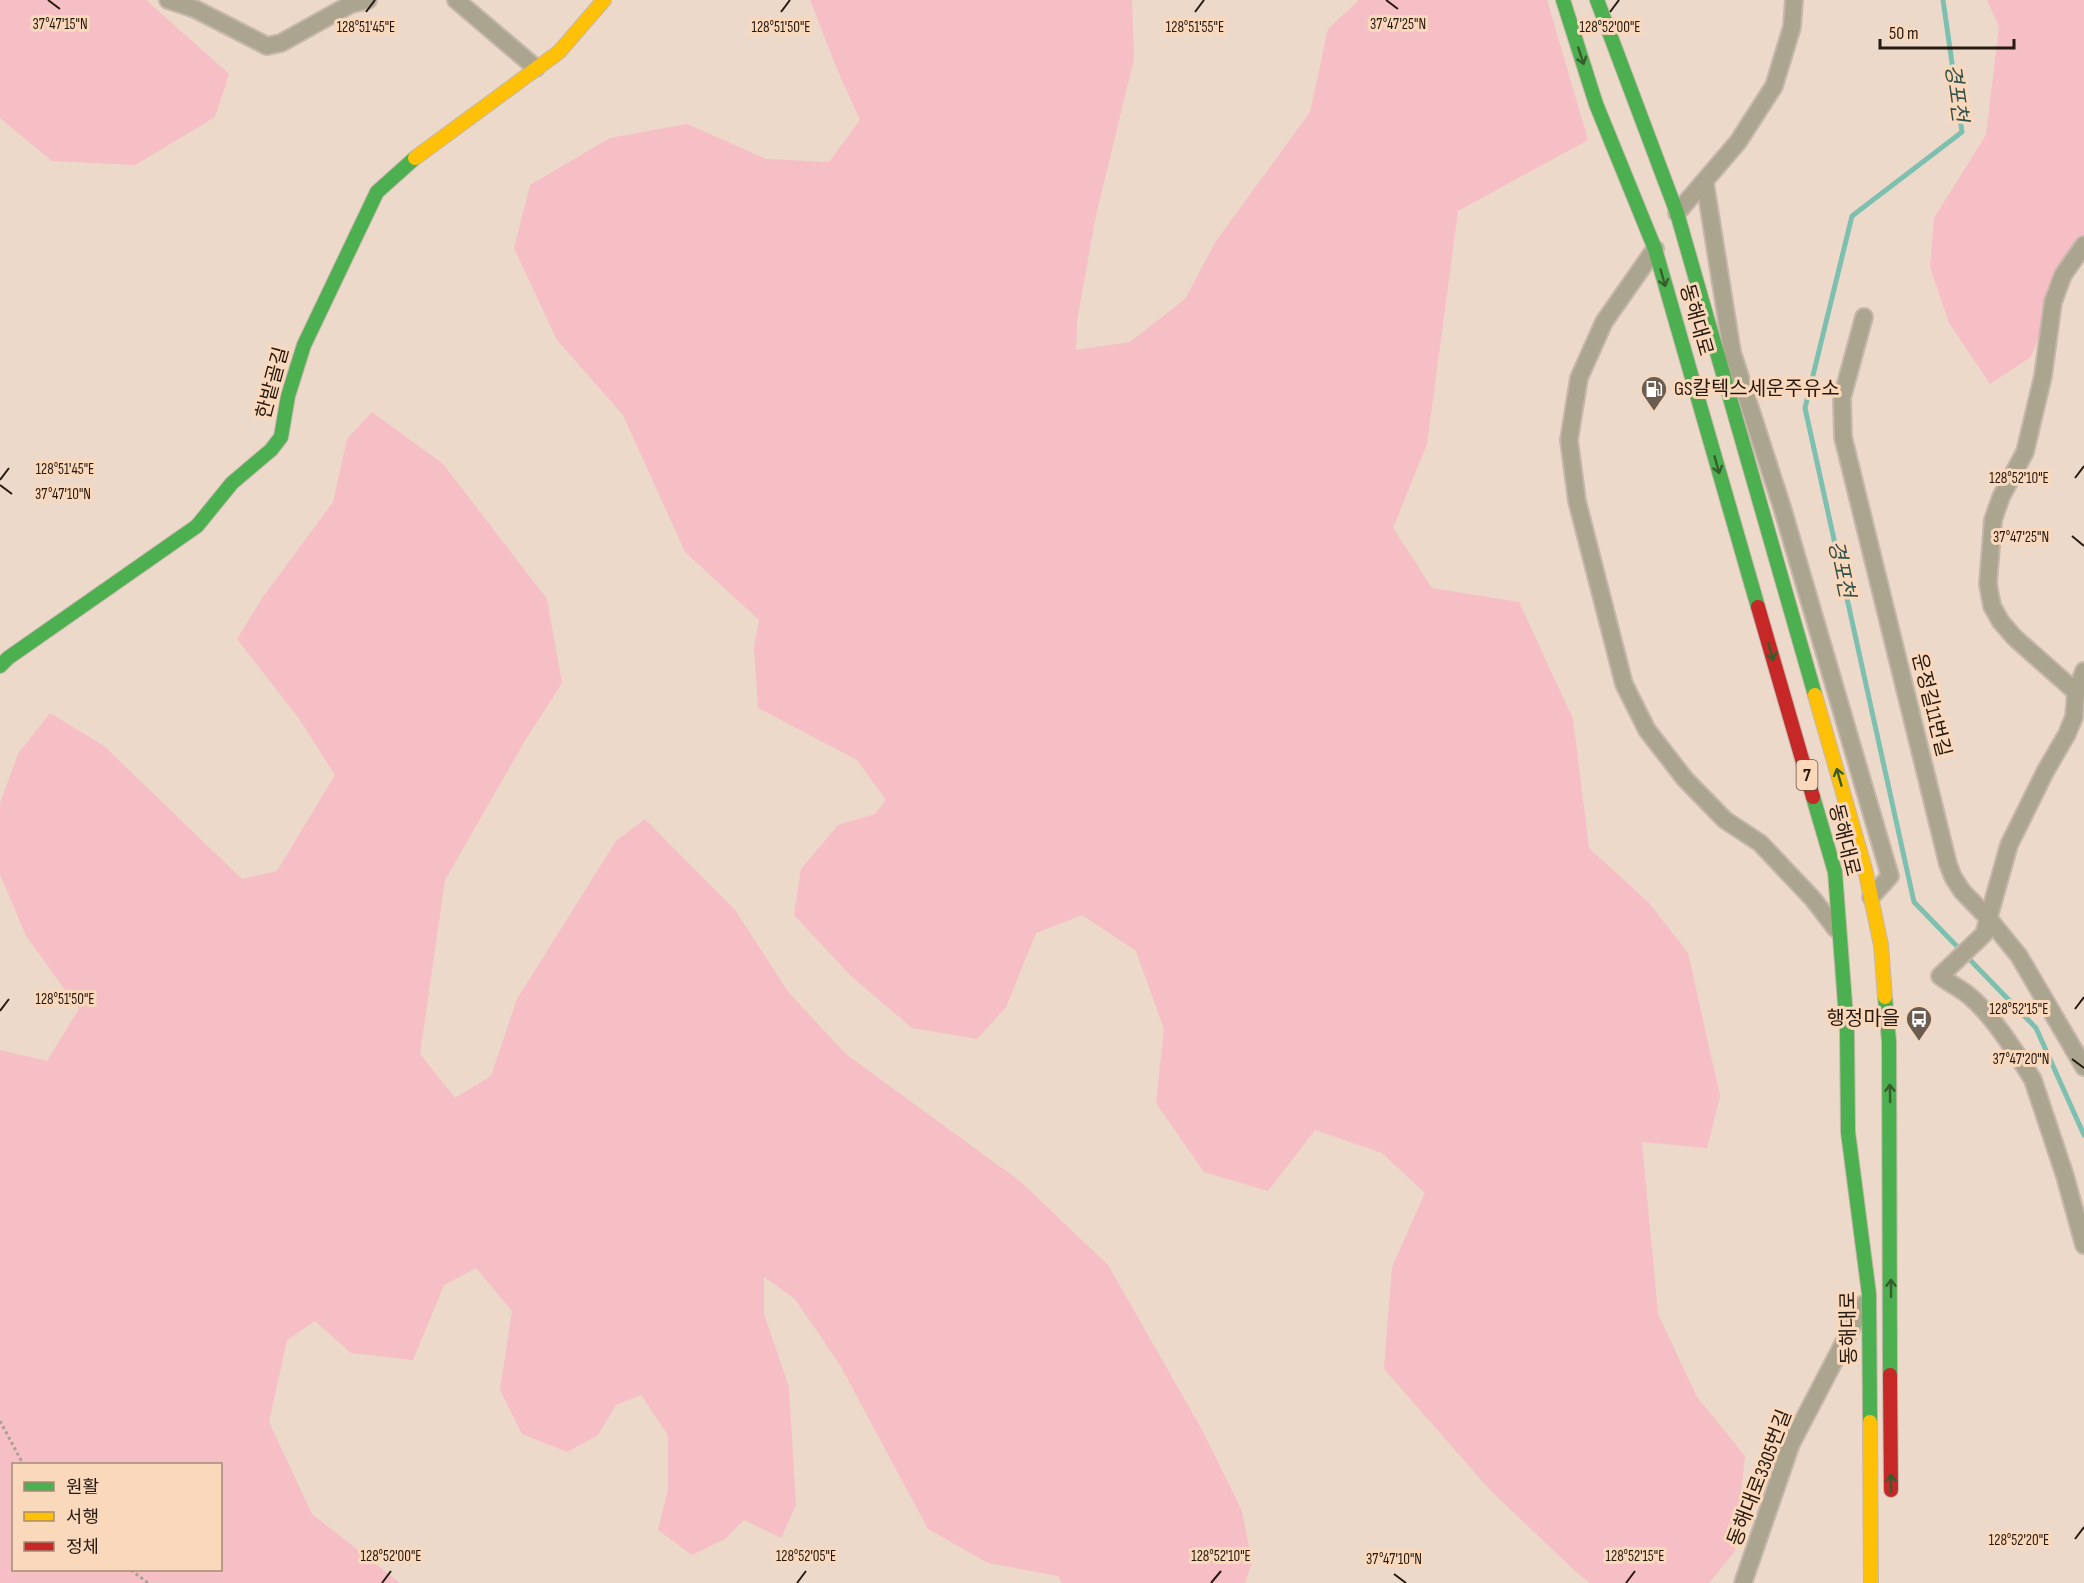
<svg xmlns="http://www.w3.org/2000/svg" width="2084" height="1583" viewBox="0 0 2084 1583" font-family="'Sofia Sans Condensed','Noto Sans KR',sans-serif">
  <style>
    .green { fill: #f6bec5; fill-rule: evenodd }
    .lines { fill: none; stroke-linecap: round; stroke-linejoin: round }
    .stream { stroke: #7dc0b0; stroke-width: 5 }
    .street-casing { stroke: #c6b7ab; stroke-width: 20 }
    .fast-casing { stroke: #c6b7ab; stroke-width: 16 }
    .slow-casing { stroke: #c6b7ab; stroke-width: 16 }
    .jam-casing { stroke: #c6b7ab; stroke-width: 16 }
    .path { stroke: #aaa291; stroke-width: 3; stroke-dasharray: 3 3; stroke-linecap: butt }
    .street { stroke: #aba58f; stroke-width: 16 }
    .fast { stroke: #4caf50; stroke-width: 14 }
    .slow { stroke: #ffc107; stroke-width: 14 }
    .jam { stroke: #c62828; stroke-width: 14 }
    .oneway { stroke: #375d2d }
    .ticks { fill: none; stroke: #261a10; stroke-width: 2 }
    .labels { text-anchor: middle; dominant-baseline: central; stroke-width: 6; stroke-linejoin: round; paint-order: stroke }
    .shield { fill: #fad8bc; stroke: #665344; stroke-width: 1.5 }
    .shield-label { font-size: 18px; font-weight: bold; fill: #261a10 }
    .street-label { font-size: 20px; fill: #261a10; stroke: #fad8bc }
    .poi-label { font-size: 20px; fill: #261a10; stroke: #fad8bc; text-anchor: start }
    .water-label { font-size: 21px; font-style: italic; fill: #32524c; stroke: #fad8bc }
    .ticks-label { font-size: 15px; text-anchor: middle; fill: #261a10; stroke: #fad8bc; stroke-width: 6; stroke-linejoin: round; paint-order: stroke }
  </style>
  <rect width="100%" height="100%" fill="#ecd9ca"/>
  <g class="green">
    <path d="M0 0H146L229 74 215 117 135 165 52 161 0 118Z"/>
    <path d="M810 0H1132L1134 59 1095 220 1077 321 1076 350 1130 342 1185 299 1216 241 1310 112 1328 29 1359 0H1547L1588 140 1458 211 1427 444 1393 528 1432 588 1519 602 1573 719 1589 848 1649 903 1688 953 1720 1096 1707 1148 1642 1142 1658 1314 1697 1397 1745 1456 1735 1551 1709 1583H1590L1574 1570 1490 1490 1384 1369 1392 1267 1425 1193 1382 1153 1315 1130 1268 1191 1204 1172 1156 1103 1164 1029 1136 951 1082 915 1036 933 1006 1007 977 1039 912 1028 851 976 794 915 801 869 838 825 875 814 886 800 857 760 758 708 754 648 759 620 685 552 623 415 557 340 514 248 530 185 610 138 687 124 766 159 829 162 860 120 837 69Z"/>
    <path d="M1987 0H2084V242L2062 278 2031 357 1990 384 1949 323 1930 267 1934 218 1986 135 1999 27Z"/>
    <path d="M372 412 443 464 547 599 562 683 526 739 445 880 420 1054 455 1098 491 1076 517 999 616 841 645 819 735 910 789 993 847 1055 1021 1182 1108 1265 1201 1428 1242 1511 1252 1563 1245 1583H1062L1058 1576 988 1563 928 1529 840 1365 795 1299 764 1277V1314L789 1387 796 1505 781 1538 744 1520 725 1539 692 1555 658 1530 668 1490V1435L641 1395 616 1405 598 1435 567 1452 522 1434 500 1390 512 1311 476 1268 444 1285 413 1360 351 1353 315 1321 287 1340 269 1422 312 1514 400 1583H0V1050L47 1061 79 1009 26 936 0 874V803L18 754 50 713 104 746 242 879 277 871 335 775 300 720 237 639 263 597 333 502 347 439ZM14 1464H220V1570H14Z"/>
  </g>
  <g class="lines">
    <path class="stream" d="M1943 0 1962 132 1852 216 1805 408 1914 902 2036 1028 2084 1135"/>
    <g class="street-casing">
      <g id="street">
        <path d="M168 0 195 9 267 46 281 43 351 4 368 0"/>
        <path d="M456 0 536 68"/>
        <path d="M1705 183 1732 352 1782 507 1890 876 1871 897"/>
        <path d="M1677 213 1738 142 1774 86 1792 27 1794 0"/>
        <path d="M1655 249 1604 322 1579 378 1569 440 1577 501 1624 684 1647 730 1685 779 1725 820 1760 843 1813 899 1836 929"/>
        <path d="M1864 317 1842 398 1843 437 1948 864 1953 877 1962 891 1989 919 2019 956 2084 1067"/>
        <path d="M2084 671 2076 692 2074 717 2067 734 2045 772 2009 845 1984 934 1940 976C1949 983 1959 988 1967 994 1990 1012 2018 1055 2033 1080L2065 1176 2084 1245"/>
        <path d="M2076 692 2015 638 2001 622 1992 606 1988 584 1993 520 2001 497 2025 452 2043 376 2053 302 2063 275 2084 245"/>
        <path d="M1743 1583 1791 1444 1864 1304"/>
      </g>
    </g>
    <g class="fast-casing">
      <g id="fast">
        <path d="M1563 0 1596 104 1655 249 1758 607"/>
        <path d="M1597 0 1677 213 1815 695"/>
        <path d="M0 666 8 658 197 526 232 483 271 450 281 437 288 396 304 345 377 192 415 158"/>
        <path d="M1813 797 1835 872 1847 1030 1848 1132 1869 1294 1870 1422"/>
        <path d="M1885 997 1889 1041 1890 1375"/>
      </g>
    </g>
    <g class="slow-casing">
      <g id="slow">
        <path d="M415 158 559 52 604 0"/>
        <path d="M1815 695 1865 869 1881 945 1885 997"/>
        <path d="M1870 1422 1871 1583"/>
      </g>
    </g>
    <g class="jam-casing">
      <g id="jam">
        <path d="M1758 607 1813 797"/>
        <path d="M1890 1375 1891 1490"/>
      </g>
    </g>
    <g class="path">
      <path d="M0 1421 23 1464"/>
      <path d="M131 1570 148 1583"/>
    </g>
    <use href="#street" class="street"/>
    <use href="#fast" class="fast"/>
    <use href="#slow" class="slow"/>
    <use href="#jam" class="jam"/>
  </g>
  <defs><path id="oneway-shaft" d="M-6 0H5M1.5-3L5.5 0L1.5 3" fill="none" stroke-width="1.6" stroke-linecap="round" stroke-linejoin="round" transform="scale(1.5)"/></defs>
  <g class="oneway">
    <use href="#oneway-shaft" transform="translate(1581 56) rotate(72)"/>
    <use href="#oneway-shaft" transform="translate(1663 278) rotate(74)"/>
    <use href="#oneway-shaft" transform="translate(1717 465) rotate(74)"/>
    <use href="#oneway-shaft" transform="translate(1771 652) rotate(74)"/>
    <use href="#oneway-shaft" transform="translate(1839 777) rotate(-106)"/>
    <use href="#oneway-shaft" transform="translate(1890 1093) rotate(-91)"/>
    <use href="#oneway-shaft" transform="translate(1891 1288) rotate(-90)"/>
    <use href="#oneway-shaft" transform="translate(1891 1483) rotate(-90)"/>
  </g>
  <path class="ticks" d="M48 0 60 9M1386 0 1398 9M366 12 375 0M781 12 790 0M1195 12 1204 0M1610 12 1619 0M2075 478 2084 466M0 480 9 468M0 485 12 494M2072 536 2084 546M2075 1009 2084 997M0 1011 9 999M2072 1059 2084 1068M2075 1539 2084 1527M1394 1574 1406 1583M382 1583 391 1571M797 1583 806 1571M1211 1583 1221 1571M1626 1583 1635 1571"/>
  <defs>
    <g id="fuel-pin" transform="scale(1.35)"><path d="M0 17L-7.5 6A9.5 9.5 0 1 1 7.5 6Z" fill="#6b5d51" stroke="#fad8bc"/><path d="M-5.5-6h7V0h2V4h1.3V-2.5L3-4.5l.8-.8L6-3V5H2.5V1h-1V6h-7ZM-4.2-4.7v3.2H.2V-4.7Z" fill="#fff"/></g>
    <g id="bus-pin" transform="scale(1.35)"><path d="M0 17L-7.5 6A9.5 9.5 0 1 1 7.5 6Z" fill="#6b5d51" stroke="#fad8bc"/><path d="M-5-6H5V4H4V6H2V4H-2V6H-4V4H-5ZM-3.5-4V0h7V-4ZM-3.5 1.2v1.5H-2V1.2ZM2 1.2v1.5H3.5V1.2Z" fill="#fff"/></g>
  </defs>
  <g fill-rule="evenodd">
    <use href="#fuel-pin" x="1654" y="389"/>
    <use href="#bus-pin" x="1919" y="1019"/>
  </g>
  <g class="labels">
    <rect class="shield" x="1796.5" y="760" width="21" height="30" rx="4.5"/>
    <g class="shield-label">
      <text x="1807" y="775">7</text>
    </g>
    <g class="street-label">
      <text transform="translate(1696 320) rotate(74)">동해대로</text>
      <text transform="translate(273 383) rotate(-75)">한밭골길</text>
      <text transform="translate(1931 705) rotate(76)">운정길11번길</text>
      <text transform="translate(1844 840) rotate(76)">동해대로</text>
      <text transform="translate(1849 1328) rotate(-91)">동해대로</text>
      <text transform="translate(1760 1478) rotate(-69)">동해대로3305번길</text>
    </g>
    <g class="poi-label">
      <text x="1674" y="389">GS칼텍스세운주유소</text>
      <text x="1900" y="1019" text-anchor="end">행정마을</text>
    </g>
    <g class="water-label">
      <text transform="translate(1956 93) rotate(82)">경포천</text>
      <text transform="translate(1841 569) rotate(78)">경포천</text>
    </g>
  </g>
  <g class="ticks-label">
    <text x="60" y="29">37°47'15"N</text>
    <text x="1398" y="29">37°47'25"N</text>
    <text x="366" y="32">128°51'45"E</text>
    <text x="781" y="32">128°51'50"E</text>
    <text x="1195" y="32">128°51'55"E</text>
    <text x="1610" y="32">128°52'00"E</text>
    <text x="65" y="474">128°51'45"E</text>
    <text x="2019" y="483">128°52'10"E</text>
    <text x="63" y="499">37°47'10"N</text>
    <text x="2021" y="542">37°47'25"N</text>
    <text x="65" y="1004">128°51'50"E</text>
    <text x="2019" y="1014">128°52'15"E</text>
    <text x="2021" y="1064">37°47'20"N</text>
    <text x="2019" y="1545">128°52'20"E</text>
    <text x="391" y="1561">128°52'00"E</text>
    <text x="806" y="1561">128°52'05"E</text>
    <text x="1221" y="1561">128°52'10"E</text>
    <text x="1635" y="1561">128°52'15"E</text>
    <text x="1394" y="1564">37°47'10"N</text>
  </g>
  <rect x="12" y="1463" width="210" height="108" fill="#fad8bc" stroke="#a58c77" stroke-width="1.5"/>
  <rect x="24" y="1482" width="30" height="9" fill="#4caf50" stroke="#a58c77" stroke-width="1.5"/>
  <text x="66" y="1493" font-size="18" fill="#261a10">원활</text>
  <rect x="24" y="1512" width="30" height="9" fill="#ffc107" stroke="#a58c77" stroke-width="1.5"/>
  <text x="66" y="1523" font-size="18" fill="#261a10">서행</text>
  <rect x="24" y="1542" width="30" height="9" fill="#c62828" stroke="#a58c77" stroke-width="1.5"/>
  <text x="66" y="1553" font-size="18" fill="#261a10">정체</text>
  <path d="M1880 39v9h134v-9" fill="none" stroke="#261a10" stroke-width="3"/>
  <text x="1889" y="39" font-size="18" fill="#261a10" stroke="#fad8bc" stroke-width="4.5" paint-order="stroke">50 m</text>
</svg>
